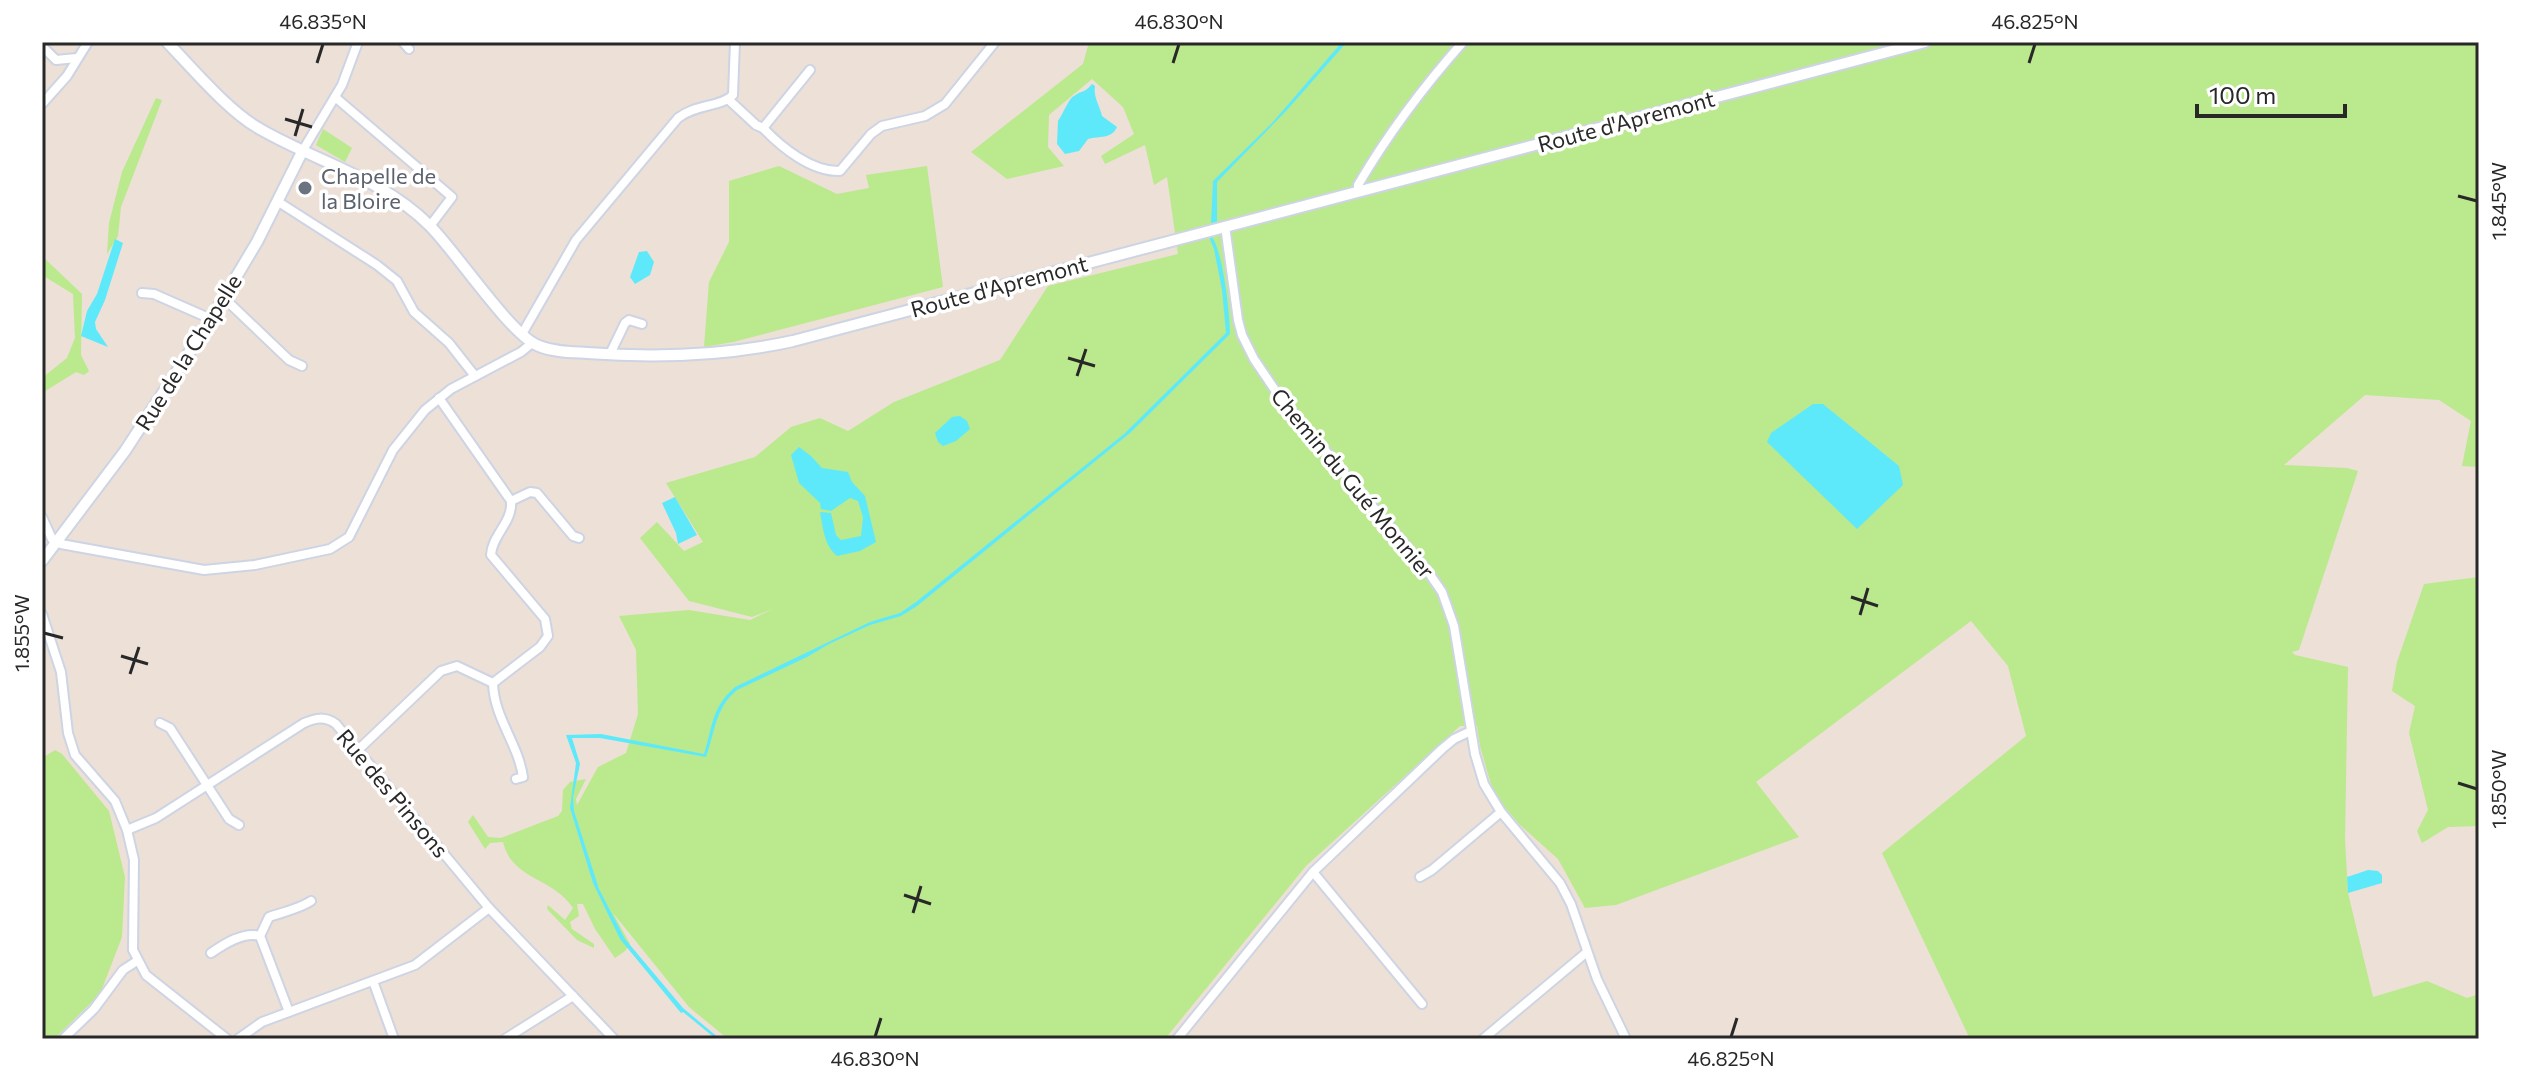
<svg xmlns="http://www.w3.org/2000/svg" width="2521" height="1081" viewBox="0 0 2521 1081" font-family="Commissioner,sans-serif">
  <style>
    .green { fill: #bbe98d }
    .water { fill: #5ee9fb }
    .lines { fill: none; stroke-linecap: round; stroke-linejoin: round }
    .minor-casing { stroke: #cdd4e3; stroke-width: 12 }
    .tertiary-casing { stroke: #cdd4e3; stroke-width: 14 }
    .minor { stroke: #fff; stroke-width: 8 }
    .tertiary { stroke: #fff; stroke-width: 10 }
    .ticks { fill: none; stroke: #282828; stroke-width: 3 }
    .worship-dot { fill: #6b7280; stroke: #fff; stroke-width: 3 }
    .labels { text-anchor: middle; dominant-baseline: central; stroke-width: 7; stroke-linejoin: round; paint-order: stroke }
    .street-label { font-size: 22px; fill: #282828; stroke: #fff }
    .worship-label { font-size: 22px; fill: #5b616d; stroke: #fff; text-anchor: start }
    .neatline { fill: none; stroke: #282828; stroke-width: 3 }
    .ticks-label { font-size: 20px; text-anchor: middle; fill: #282828 }
  </style>
  <rect width="100%" height="100%" fill="#ece0d7"/>
  <g class="green">
    <path d="M1089 42H2479V467L2462 466 2471 421 2439 400 2365 395 2284 465 2347 468 2358 471 2299 650 2292 652 2295 655 2348 667 2345 839 2348 893 2373 997 2427 981 2467 998 2479 994V1039H1970L1882 853 2026 736 2008 666 1971 621 1756 782 1799 837 1616 905 1585 908 1558 859 1520 825 1494 795 1480 746 1477 726H1460L1306 866 1165 1039H728L689 1007 613 913 630 944 625 951 615 958 595 929 583 904H577L579 916 570 922 572 929 594 944V948L577 940 547 909 548 905 565 920 573 908C553 877 512 880 503 842L490 843 485 849 468 822 473 815 488 837 501 838 558 816 562 811 563 790 570 782 586 779 576 799 577 805 598 767 626 753 638 714 636 650 619 616 689 610 750 620 773 609 752 617 689 601 640 538 657 522 684 551 703 542 666 483 755 457 791 427 820 418 848 431 894 402 1000 360 1048 286 1178 254 1167 177 1154 185 1145 145 1105 164 1101 156 1134 134 1123 107 1092 79 1049 115 1048 147 1064 166 1007 179 971 152 1083 64Z"/>
    <path d="M156 98 162 100 121 207 118 236 107 254 109 223 122 172Z"/>
    <path d="M323 129 352 148 345 162 316 145Z"/>
    <path d="M779 166 837 194 869 188 866 175 927 166 943 287 733 342 704 347 709 282 729 242V181Z"/>
    <path d="M42 256 82 294 81 355 89 371 84 375 76 372 42 393V378L67 358 75 338 73 294 42 275Z"/>
    <path d="M2479 577V826L2448 827 2422 843 2417 831 2428 810 2409 733 2415 706 2392 691 2397 662 2424 584Z"/>
    <path d="M55 750 62 754 109 811 125 877 122 937 100 994 54 1039H42V758Z"/>
  </g>
  <g class="water">
    <path d="M1342 42H1347L1287 110 1217 182V222L1211 223 1213 181 1272 123Z"/>
    <path d="M1092 84 1095 86C1093 97 1100 106 1102 116L1117 127C1112 139 1099 136 1088 139L1079 151 1065 154 1057 144 1058 121C1063 114 1069 98 1074 96 1082 90 1085 93 1092 84Z"/>
    <path d="M1209 237H1212C1223 252 1230 314 1230 334L1130 433 917 606 901 616 870 625 829 644 807 657 737 690C715 708 715 732 706 757L600 738H572L580 764 573 797 574 811 599 889 625 939 683 1008 720 1039H716L683 1012 681 1013 620 939 593 883 570 808 576 763 566 735 601 734 704 754C713 726 711 708 735 687L870 622 900 613 916 602 1124 434 1226 333 1222 290 1214 249Z"/>
    <path d="M115 239 123 243 105 300 95 322 96 329 108 347 81 336 87 311 97 294Z"/>
    <path d="M647 251 654 262 650 275 635 284 630 277 639 252Z"/>
    <path d="M1813 404H1823L1899 466 1903 485 1857 529 1767 442 1771 433Z"/>
    <path d="M960 416 967 421 970 429 956 441 943 446 938 442 935 433 952 417Z"/>
    <path d="M799 447 811 456 822 468 848 472 852 482 865 496 876 542 860 551 837 556C824 545 823 528 820 512L831 513 836 535 841 540 861 536 863 517 858 501 850 498 831 511 821 509 820 503 799 483 791 455Z"/>
    <path d="M675 497 697 535 678 544 676 533 662 503Z"/>
    <path d="M2368 870 2378 871 2382 875V883L2348 893 2347 877Z"/>
  </g>
  <g class="lines">
    <g class="minor-casing">
      <g id="minor">
        <path d="M403 42 409 49"/>
        <path d="M42 46 56 60 77 58"/>
        <path d="M335 97 452 197 430 226"/>
        <path d="M729 100 756 125 763 128C782 148 812 172 840 171L871 134 882 126 925 116 945 104 995 42"/>
        <path d="M42 104 67 76 88 42"/>
        <path d="M763 128 810 70"/>
        <path d="M303 150 342 85 358 42"/>
        <path d="M1358 192V185C1388 134 1424 86 1463 42"/>
        <path d="M277 201 377 265 397 281 414 312 449 343 475 376"/>
        <path d="M1225 226 1238 320 1242 335 1254 359 1279 396 1429 573 1442 592 1454 626 1475 754 1484 784 1501 812 1560 883 1571 904 1597 979 1626 1039"/>
        <path d="M142 293 154 294 211 319"/>
        <path d="M224 298 289 360 302 366"/>
        <path d="M522 334 576 240 678 118C696 104 721 107 733 95L735 42"/>
        <path d="M610 354 625 323 629 320 642 324"/>
        <path d="M511 501 530 492 537 493 573 536 579 538"/>
        <path d="M42 517 52 539 61 544 204 570 255 565 330 549 349 537 393 450 425 410 451 389 521 352 532 343"/>
        <path d="M42 614 61 672 68 733 75 755 115 801 127 830 134 860 133 950 146 975 227 1039"/>
        <path d="M493 683C494 718 518 743 523 777L516 779"/>
        <path d="M160 723 170 728 229 819 239 825"/>
        <path d="M358 750 441 671 457 666 493 683 540 647 548 636 545 619 491 555C492 535 513 522 511 501L439 398"/>
        <path d="M127 830 156 818 304 723C316 718 325 716 336 724L489 908 614 1039"/>
        <path d="M1313 872 1422 1004"/>
        <path d="M1420 877 1432 870 1501 812"/>
        <path d="M211 953C224 944 244 931 260 936"/>
        <path d="M373 981 394 1039"/>
        <path d="M289 1012 260 936 269 917C283 912 299 909 311 901"/>
        <path d="M63 1039 94 1009 123 970 137 961"/>
        <path d="M238 1039 262 1022 415 965 489 908"/>
        <path d="M505 1039 573 996"/>
        <path d="M1177 1039 1313 872 1442 749 1454 739 1471 731"/>
        <path d="M1483 1039 1587 952"/>
      </g>
    </g>
    <g class="tertiary-casing">
      <g id="tertiary">
        <path d="M167 42C193 69 229 112 260 129 317 162 382 178 429 225 455 250 511 336 539 346 554 352 571 352 587 353 655 358 725 356 793 341L1925 42"/>
        <path d="M42 561 125 451 211 319 257 242 303 150"/>
      </g>
    </g>
    <use href="#minor" class="minor"/>
    <use href="#tertiary" class="tertiary"/>
  </g>
  <path class="ticks" d="M317 63 323 44M1173 63 1179 44M2029 63 2035 44M285 119 312 127M295 136 303 109M2458 196 2477 201M1068 358 1095 366M1077 376 1086 349M1851 597 1878 606M1860 615 1868 588M44 633 63 638M121 656 148 664M130 674 139 647M2458 783 2477 789M904 895 931 904M913 913 921 886M875 1037 881 1018M1731 1037 1737 1018"/>
  <circle class="worship-dot" cx="305" cy="188" r="8"/>
  <g class="labels">
    <g class="street-label">
      <text transform="translate(1626 121) rotate(-15)">Route d'Apremont</text>
      <text transform="translate(999 286) rotate(-15)">Route d'Apremont</text>
      <text transform="translate(188 352) rotate(-58)">Rue de la Chapelle</text>
      <text transform="translate(1353 483) rotate(50)">Chemin du Gué Monnier</text>
      <text transform="translate(393 793) rotate(50)">Rue des Pinsons</text>
    </g>
    <g class="worship-label">
      <text x="321" y="175">Chapelle de<tspan x="321" dy="25">la Bloire</tspan></text>
    </g>
  </g>
  <rect width="2521" height="1081" fill="none" stroke="#ffffff" stroke-width="88"/>
  <path d="M2197 104v12h148v-12" fill="none" stroke="#282828" stroke-width="4"/>
  <text x="2209" y="104" font-size="24" fill="#282828" stroke="#ffffff" stroke-width="6" paint-order="stroke">100 m</text>
  <rect x="44" y="44" width="2433" height="993" class="neatline"/>
  <g class="ticks-label">
    <text x="323" y="29">46.835°N</text>
    <text x="1179" y="29">46.830°N</text>
    <text x="2035" y="29">46.825°N</text>
    <text transform="translate(2499 201) rotate(-90)" y="7">1.845°W</text>
    <text transform="translate(22 633) rotate(-90)" y="7">1.855°W</text>
    <text transform="translate(2499 789) rotate(-90)" y="7">1.850°W</text>
    <text x="875" y="1066">46.830°N</text>
    <text x="1731" y="1066">46.825°N</text>
  </g>
</svg>
